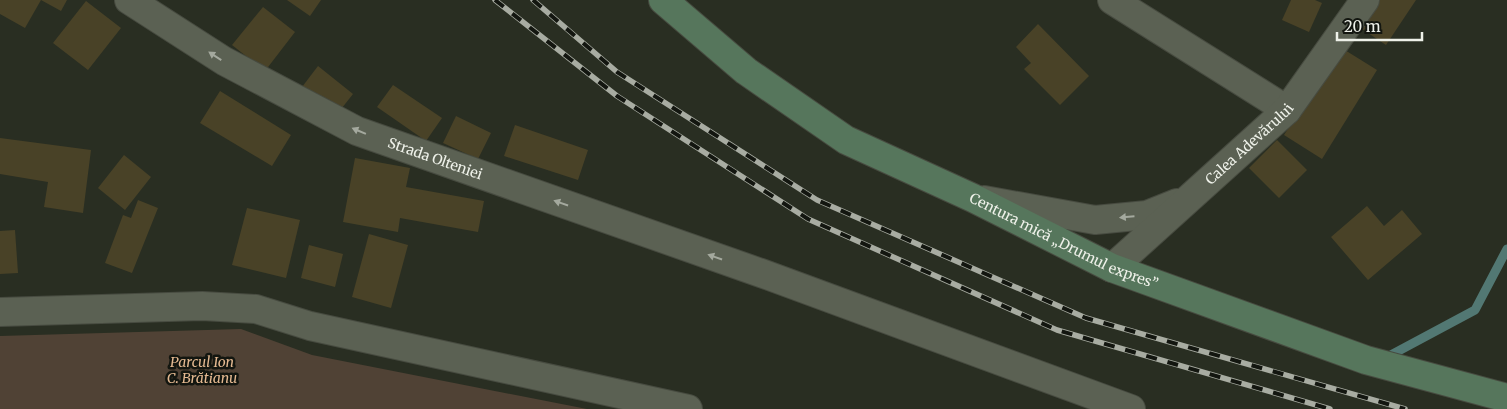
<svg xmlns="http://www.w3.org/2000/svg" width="1507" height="409" viewBox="0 0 1507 409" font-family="Merriweather,serif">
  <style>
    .green { fill: #504235 }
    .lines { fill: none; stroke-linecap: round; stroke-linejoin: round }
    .stream { stroke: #527873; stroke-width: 9 }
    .building { fill: #494227 }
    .street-casing { stroke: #474b40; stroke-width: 30 }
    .secondary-casing { stroke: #474b40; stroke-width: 30 }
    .street { stroke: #5b6153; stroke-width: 28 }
    .secondary { stroke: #56765c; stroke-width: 28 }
    .rail-casing { stroke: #a8aca2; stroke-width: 5.5 }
    .rail { stroke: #131610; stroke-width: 4; stroke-dasharray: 11; stroke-linecap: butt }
    .oneway { fill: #a4a99e }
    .labels { text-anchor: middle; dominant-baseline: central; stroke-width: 5; stroke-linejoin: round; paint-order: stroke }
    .street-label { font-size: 14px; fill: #eef1e9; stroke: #131610 }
    .park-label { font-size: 14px; font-style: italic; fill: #e4b991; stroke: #131610 }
  </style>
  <rect width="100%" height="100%" fill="#292e22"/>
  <path class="green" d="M241 329 312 355 587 409H0V336Z"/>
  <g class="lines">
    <path class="stream" d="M1389 356 1475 310 1507 249"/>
  </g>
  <g class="building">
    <path d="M0 0H41L25 28 0 14Z"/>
    <path d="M41 0H67L61 11Z"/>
    <path d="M287 0H321L310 16Z"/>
    <path d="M1291 0H1315L1322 3 1309 32 1282 20Z"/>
    <path d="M1373 0H1416L1386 45 1356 25Z"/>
    <path d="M86 1 121 28 88 70 53 43Z"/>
    <path d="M263 7 295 32 265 71 232 45Z"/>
    <path d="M1038 24 1089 76 1060 105 1024 69 1031 63 1016 47Z"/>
    <path d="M1340 47 1377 70 1322 159 1284 135Z"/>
    <path d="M318 66 353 94 334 118 299 91Z"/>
    <path d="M393 85 442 118 426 141 377 107Z"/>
    <path d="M220 91 291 135 272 166 200 123Z"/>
    <path d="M456 116 491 133 478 159 443 143Z"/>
    <path d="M515 125 588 150 578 180 504 156Z"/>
    <path d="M0 138 91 150 83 213 44 207 48 182 0 174Z"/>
    <path d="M1277 140 1307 170 1279 198 1249 168Z"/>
    <path d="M124 155 151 177 125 210 98 188Z"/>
    <path d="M355 158 410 168 406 187 484 201 478 232 400 218 398 232 343 222Z"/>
    <path d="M138 200 158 208 132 273 105 263 123 215 131 218Z"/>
    <path d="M1367 206 1384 226 1402 210 1422 234 1368 280 1331 237Z"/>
    <path d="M247 208 300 220 286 278 232 265Z"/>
    <path d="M15 230 18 273 0 274V231Z"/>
    <path d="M369 234 408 245 391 308 352 297Z"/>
    <path d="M309 245 343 254 335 287 301 278Z"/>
  </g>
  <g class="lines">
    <g class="street-casing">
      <g id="street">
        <path id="s1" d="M129 0 224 61 357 131 761 273 1131 409"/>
        <path d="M1112 0 1287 110"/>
        <path d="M984 200 1095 220 1147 215 1177 203"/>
        <path id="s2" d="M1112 268 1287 110 1365 0"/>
        <path d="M0 312 202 306 256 309 310 326 688 409"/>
      </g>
    </g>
    <g class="secondary-casing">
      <g id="secondary">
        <path id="s3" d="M663 0 746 71 846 140 973 198 1112 268 1366 360 1507 398"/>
      </g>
    </g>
    <use href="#street" class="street"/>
    <use href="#secondary" class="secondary"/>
    <g class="rail-casing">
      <g id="rail">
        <path d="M495 0 617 96 808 219 1057 330 1330 409"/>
        <path d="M533 0 617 72 817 200 1086 318 1405 409"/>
      </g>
    </g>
    <use href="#rail" class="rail"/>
  </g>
  <defs><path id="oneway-solid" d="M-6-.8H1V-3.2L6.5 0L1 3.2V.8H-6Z" transform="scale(1.25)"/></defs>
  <g class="oneway">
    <use href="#oneway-solid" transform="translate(215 56) rotate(-147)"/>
    <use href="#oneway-solid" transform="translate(359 131) rotate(-157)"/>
    <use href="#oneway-solid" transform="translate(561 203) rotate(-161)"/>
    <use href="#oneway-solid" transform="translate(1127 217) rotate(175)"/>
    <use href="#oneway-solid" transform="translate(715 257) rotate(-161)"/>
  </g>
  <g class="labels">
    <g class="street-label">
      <text stroke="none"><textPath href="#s2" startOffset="185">Calea Adevărului</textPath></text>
      <text stroke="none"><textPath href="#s1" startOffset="346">Strada Olteniei</textPath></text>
      <text stroke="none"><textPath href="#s3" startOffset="471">Centura mică „Drumul expres”</textPath></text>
    </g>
    <g class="park-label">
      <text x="202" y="362">Parcul Ion<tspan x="202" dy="16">C. Brătianu</tspan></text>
    </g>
  </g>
  <path d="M1337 32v8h85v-8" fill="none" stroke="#eef1e9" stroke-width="2.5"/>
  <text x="1344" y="32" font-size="15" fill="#eef1e9" stroke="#131610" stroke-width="4" paint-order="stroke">20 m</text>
</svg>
